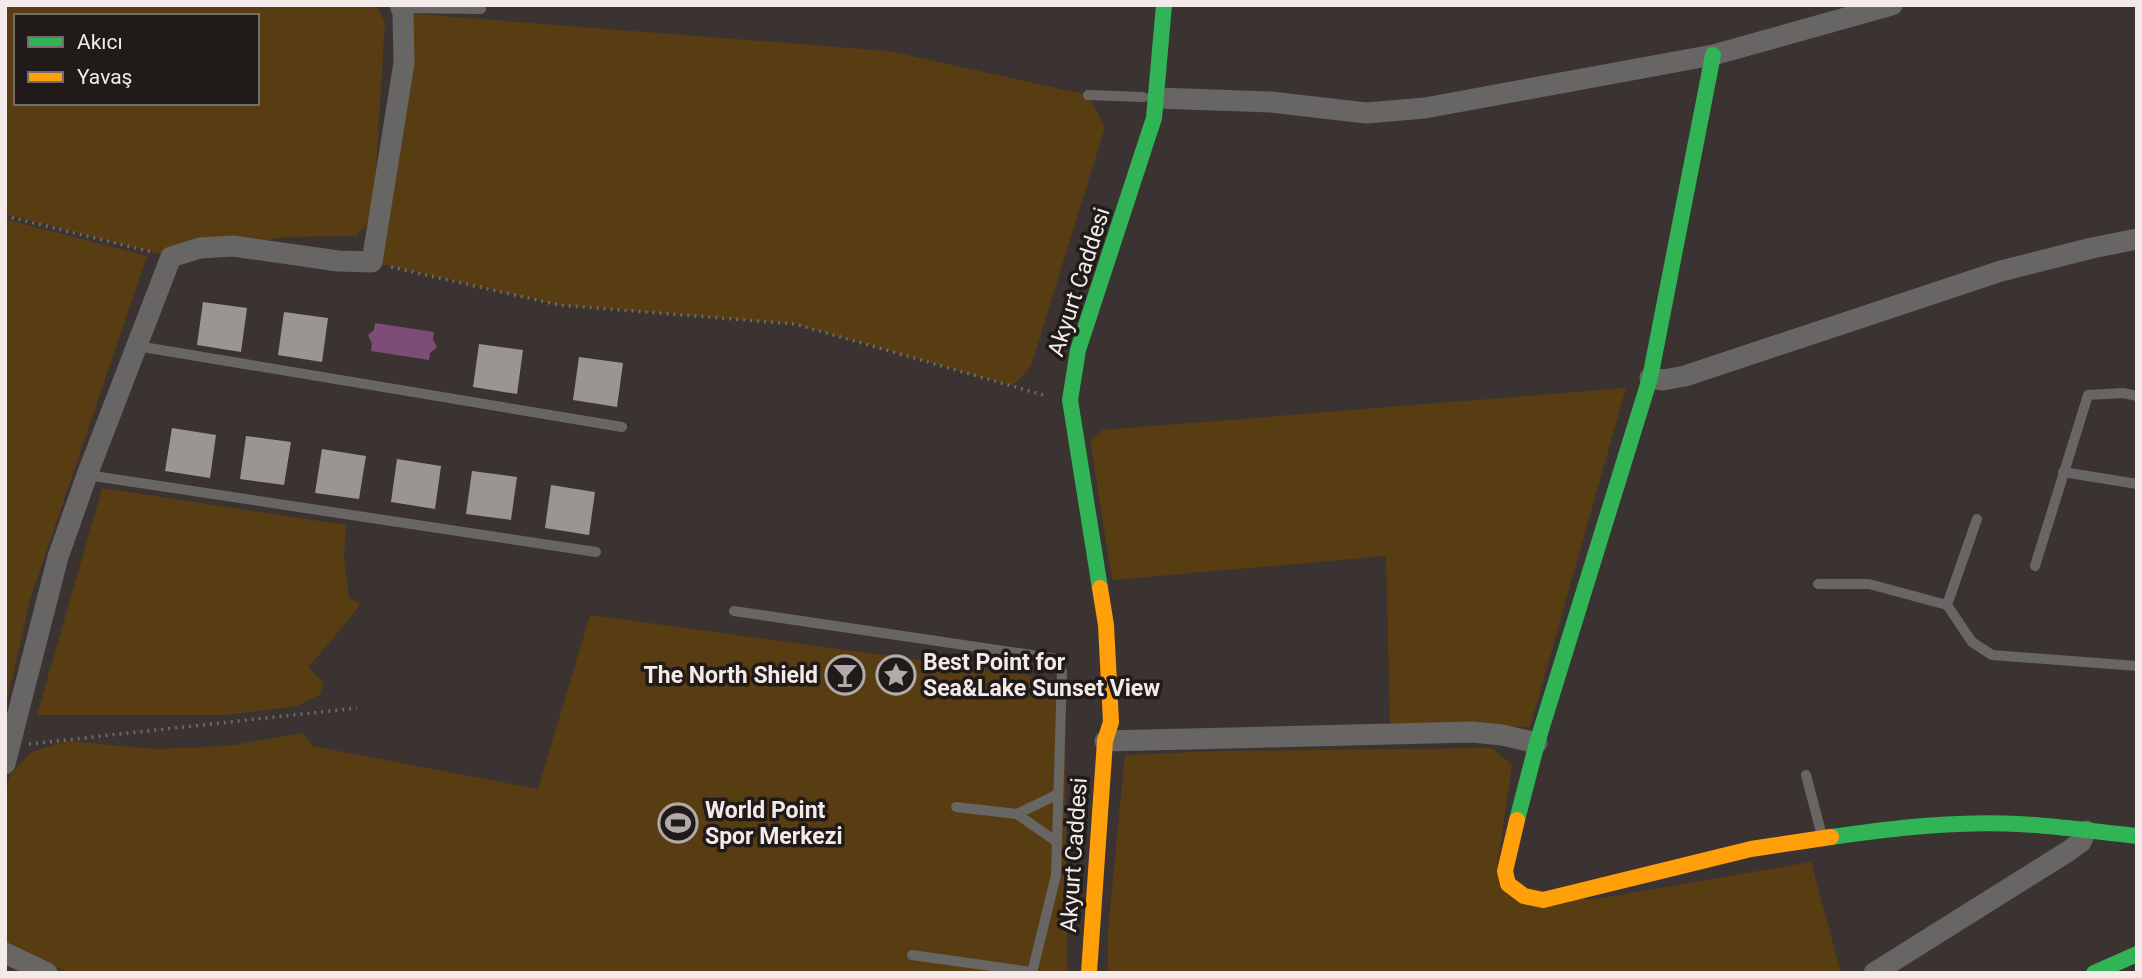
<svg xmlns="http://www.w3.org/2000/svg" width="2142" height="978" viewBox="0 0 2142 978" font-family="Roboto,sans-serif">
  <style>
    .green { fill: #573d11; fill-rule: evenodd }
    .water { fill: #7d4d77 }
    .building { fill: #9a9492 }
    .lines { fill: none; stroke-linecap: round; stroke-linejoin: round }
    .path { stroke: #6c6968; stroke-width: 3.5; stroke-dasharray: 2 5; stroke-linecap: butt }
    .lane { stroke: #686565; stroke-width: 10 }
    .street { stroke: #686565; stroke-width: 21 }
    .fast { stroke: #30b455; stroke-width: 16 }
    .slow { stroke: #ff9f0a; stroke-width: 16 }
    .labels { text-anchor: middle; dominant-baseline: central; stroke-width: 7; stroke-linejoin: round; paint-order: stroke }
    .street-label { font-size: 23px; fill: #f3eae9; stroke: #201a19 }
    .poi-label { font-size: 23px; font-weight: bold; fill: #f3eae9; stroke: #201a19; text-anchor: start }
  </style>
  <rect width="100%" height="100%" fill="#3a3332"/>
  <g class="green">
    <path d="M5 5H376L385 22 373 218 356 236 284 237 171 257 5 214ZM16 16H257V103H16Z"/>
    <path d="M403 13 889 51 1088 95 1105 127 1031 366 1013 386 795 324 559 305 372 262Z"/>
    <path d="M5 219 147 256 30 600 5 710Z"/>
    <path d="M1626 388 1530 727 1390 723 1386 556 1112 580 1090 440 1103 430Z"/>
    <path d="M102 488 346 525 344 559 349 598 359 603 358 608 309 667 323 683 321 694 297 706 228 715H37Z"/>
    <path d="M590 615 1065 680 1067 973H70L5 944V795L10 774 32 752 66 741 156 749 228 746 303 733 312 746 538 789Z"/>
    <path d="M1492 748 1512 765 1497 869 1499 882 1590 900 1811 862 1841 973H1108V929L1125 755 1219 751Z"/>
  </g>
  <path class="water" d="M375 323 434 332 433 340 437 347 430 353 429 360 371 351 372 344 368 335 374 330Z"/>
  <g class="building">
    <path d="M203 302 247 308 241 352 197 345Z"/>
    <path d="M284 312 328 318 322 362 278 355Z"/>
    <path d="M479 344 523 350 517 394 473 387Z"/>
    <path d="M579 357 623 363 617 407 573 400Z"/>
    <path d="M172 428 216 435 210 478 165 471Z"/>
    <path d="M246 436 291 442 284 485 240 479Z"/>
    <path d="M322 449 366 456 359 499 315 493Z"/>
    <path d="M397 459 441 466 435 509 391 502Z"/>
    <path d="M472 471 517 477 511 520 466 514Z"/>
    <path d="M551 485 595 492 589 535 545 528Z"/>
  </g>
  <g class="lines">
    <g class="path">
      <path d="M5 216 152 252"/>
      <path d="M391 267 559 305 795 324 1047 396"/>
      <path d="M29 744 357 708"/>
    </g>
    <g class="lane">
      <path d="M401 8 481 9"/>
      <path d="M1088 95 1143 97"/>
      <path d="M137 346 622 427"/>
      <path d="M2063 472 2137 484"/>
      <path d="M87 475 596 552"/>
      <path d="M2035 566 2088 395 2123 393 2137 396"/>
      <path d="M1818 584H1869L1947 605 1972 642 1992 655 2137 666"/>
      <path d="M1947 605 1977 519"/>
      <path d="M734 611 1052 658 1062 672 1056 875 1032 973"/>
      <path d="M1806 775 1822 836"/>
      <path d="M956 807 1017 814 1058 794"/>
      <path d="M1017 814 1057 842"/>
      <path d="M912 955 1032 972"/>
    </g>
    <g class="street">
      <path d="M1157 98 1271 102 1366 113 1425 108 1713 55 1892 5"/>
      <path d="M1650 378 1663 380 1685 376 2001 271 2092 248 2137 239"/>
      <path d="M1105 741 1472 732 1502 735 1537 743"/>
      <path d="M5 764 58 557 87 475 171 257 200 248 233 246 338 261 372 262 404 63 403 13 400 5"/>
      <path d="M5 953 47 973"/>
      <path d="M1874 973 2067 852 2081 842 2086 831"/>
    </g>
    <g class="fast">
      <path d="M1100 588 1070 400 1078 350 1154 118 1164 5"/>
      <path d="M1517 820 1537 743 1650 378 1713 55"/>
      <path d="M1831 837C1894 828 1956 821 2019 824 2058 826 2098 832 2137 836"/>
      <path d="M2094 973 2137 954"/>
    </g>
    <g class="slow">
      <path d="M1517 820 1505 871 1508 884 1524 896 1543 900 1751 849 1831 837"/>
      <path d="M1089 973 1105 741 1111 722 1106 625 1100 588"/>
    </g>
  </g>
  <defs>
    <g id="bar-ring" transform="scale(2.0125)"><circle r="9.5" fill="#201a19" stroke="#b2aaa9" stroke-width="1.5"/><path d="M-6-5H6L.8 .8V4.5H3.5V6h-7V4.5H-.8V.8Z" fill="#b2aaa9"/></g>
    <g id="sight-ring" transform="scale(2.0125)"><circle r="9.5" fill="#201a19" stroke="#b2aaa9" stroke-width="1.5"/><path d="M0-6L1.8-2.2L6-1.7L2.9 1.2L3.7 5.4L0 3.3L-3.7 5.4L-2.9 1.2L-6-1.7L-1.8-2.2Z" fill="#b2aaa9"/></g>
    <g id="stadium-ring" transform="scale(2.0125)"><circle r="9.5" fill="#201a19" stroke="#b2aaa9" stroke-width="1.5"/><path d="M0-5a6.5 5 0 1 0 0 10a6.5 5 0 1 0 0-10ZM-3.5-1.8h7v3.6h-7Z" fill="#b2aaa9"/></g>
  </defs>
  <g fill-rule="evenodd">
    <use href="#bar-ring" x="845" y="675"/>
    <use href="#sight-ring" x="896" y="675"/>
    <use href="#stadium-ring" x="678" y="823"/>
  </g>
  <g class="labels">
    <g class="street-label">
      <text transform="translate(1079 282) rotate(-72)">Akyurt Caddesi</text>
      <text transform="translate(1074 855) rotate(-86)">Akyurt Caddesi</text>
    </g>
    <g class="poi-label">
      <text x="923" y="662">Best Point for<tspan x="923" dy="26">Sea&amp;Lake Sunset View</tspan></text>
      <text x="818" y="675" text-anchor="end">The North Shield</text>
      <text x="705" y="810">World Point<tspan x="705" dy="26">Spor Merkezi</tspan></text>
    </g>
  </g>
  <rect width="2142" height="978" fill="none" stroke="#f3eae9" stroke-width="14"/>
  <rect x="14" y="14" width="245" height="91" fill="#201a19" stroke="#746d6c" stroke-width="2"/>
  <rect x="28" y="37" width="35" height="10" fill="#30b455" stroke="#746d6c" stroke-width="2"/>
  <text x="77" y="49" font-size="21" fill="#f3eae9">Akıcı</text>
  <rect x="28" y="72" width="35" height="10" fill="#ff9f0a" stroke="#746d6c" stroke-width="2"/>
  <text x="77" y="84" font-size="21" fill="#f3eae9">Yavaş</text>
</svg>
